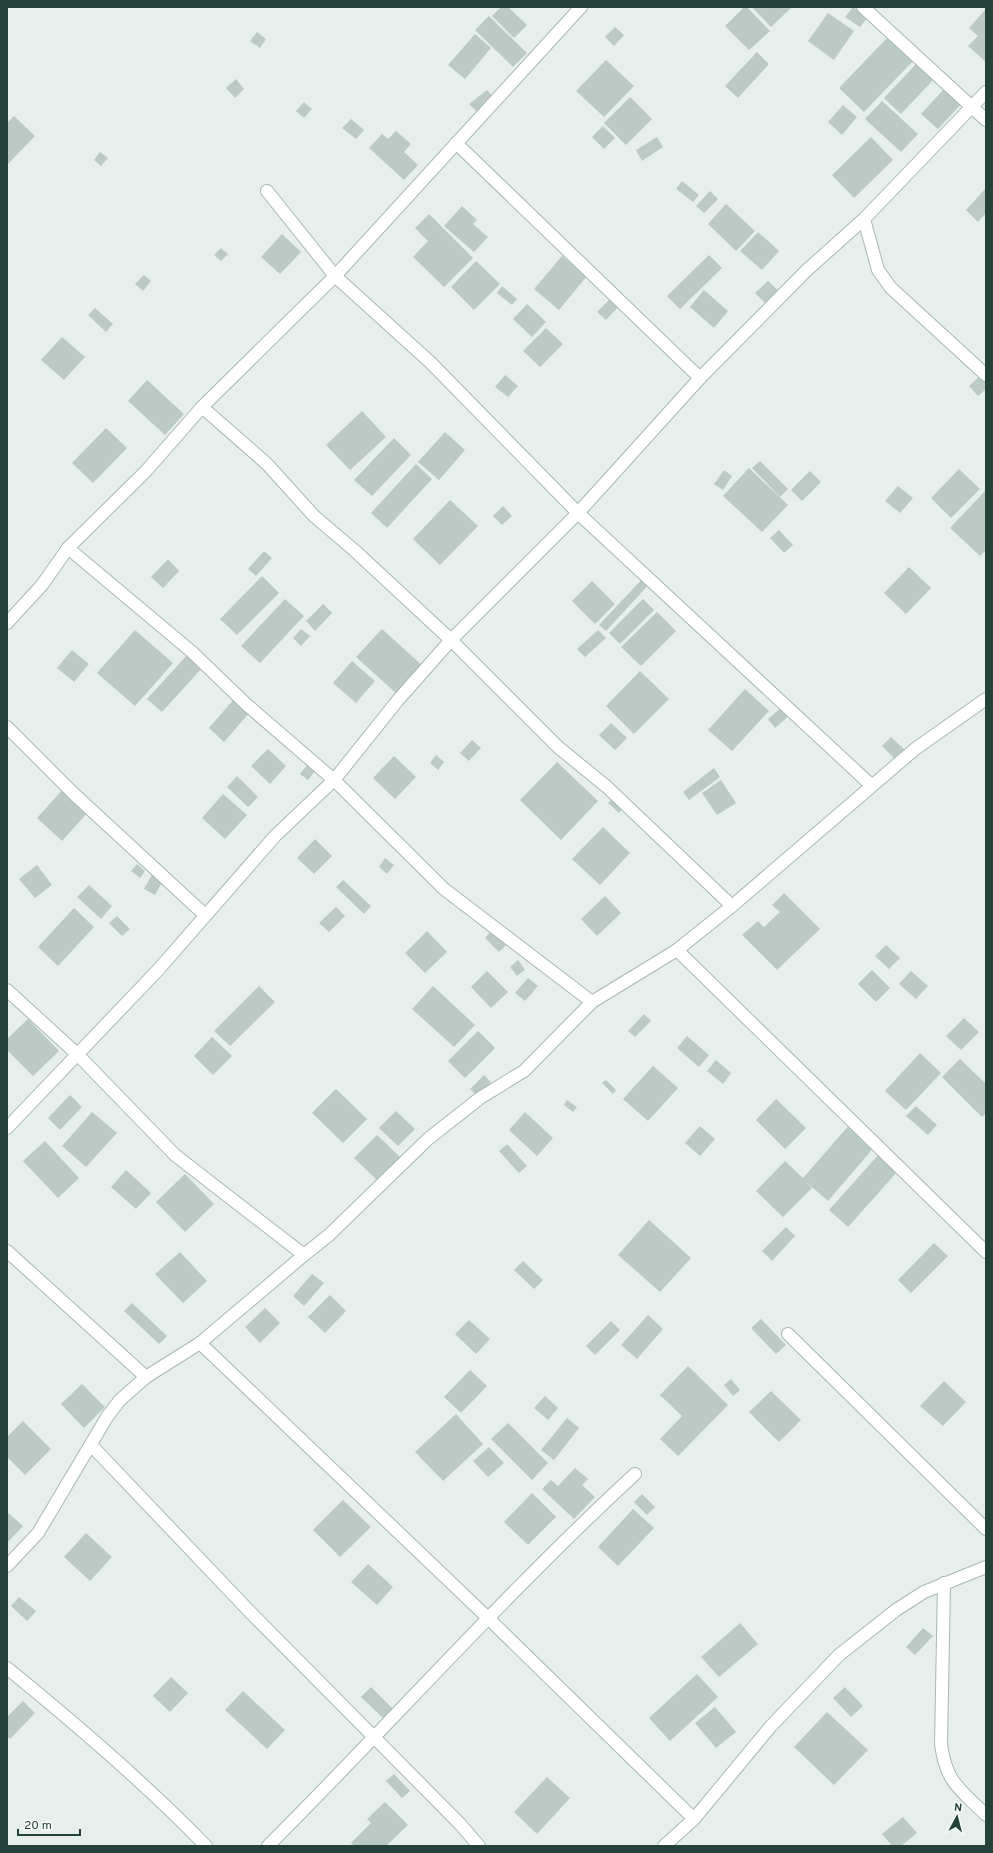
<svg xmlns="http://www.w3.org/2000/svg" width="993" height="1853" viewBox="0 0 993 1853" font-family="Overpass,sans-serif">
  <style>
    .building { fill: #bbcac4 }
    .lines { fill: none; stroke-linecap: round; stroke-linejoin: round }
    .minor-casing { stroke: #a8b8b2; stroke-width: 14 }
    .minor { stroke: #fff; stroke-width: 12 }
  </style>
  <rect width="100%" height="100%" fill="#e6efeb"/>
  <g class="building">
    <path d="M501 7H508L527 25 514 38 492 16Z"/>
    <path d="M744 7H747L770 31 749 50 725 26Z"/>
    <path d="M752 7H792L771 27Z"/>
    <path d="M853 7 868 17 860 27 845 17Z"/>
    <path d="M986 9V62L968 46 978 36 969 28Z"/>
    <path d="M828 13 854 31 834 60 808 41Z"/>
    <path d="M489 16 527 53 513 67 475 30Z"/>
    <path d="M615 27 624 35 614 46 605 37Z"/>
    <path d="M257 32 266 39 260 48 250 41Z"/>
    <path d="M475 34 491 48 465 79 448 65Z"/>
    <path d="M888 37 913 61 864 112 839 88Z"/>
    <path d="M757 52 769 64 738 98 725 86Z"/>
    <path d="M606 60 634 86 604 117 576 91Z"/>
    <path d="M918 62 935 78 901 114 884 98Z"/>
    <path d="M236 79 244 89 235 98 226 88Z"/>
    <path d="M945 88 962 103 938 129 921 114Z"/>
    <path d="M487 90 495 99 478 113 469 104Z"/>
    <path d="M630 97 652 119 626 145 604 123Z"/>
    <path d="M882 101 918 134 901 152 865 119Z"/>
    <path d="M304 102 312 109 304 118 296 111Z"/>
    <path d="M843 105 857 117 842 135 828 122Z"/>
    <path d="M14 116 35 136 7 165V123Z"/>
    <path d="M351 119 364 130 356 139 342 128Z"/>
    <path d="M603 126 615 138 604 149 592 137Z"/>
    <path d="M396 131 411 144 404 152 418 165 404 180 369 148 382 134 388 139Z"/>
    <path d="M657 137 663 147 642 161 636 150Z"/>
    <path d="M871 137 893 160 854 198 832 175Z"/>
    <path d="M100 152 108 158 101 166 94 160Z"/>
    <path d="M682 181 699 195 693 202 676 189Z"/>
    <path d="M986 188V213L978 222 966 210Z"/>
    <path d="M710 191 718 199 704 213 696 206Z"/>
    <path d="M726 204 755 231 736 251 708 224Z"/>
    <path d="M462 206 477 220 473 224 488 237 474 252 444 226Z"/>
    <path d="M429 214 473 258 444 287 413 257 428 241 415 228Z"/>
    <path d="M758 232 779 251 762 270 740 251Z"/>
    <path d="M282 234 301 252 280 274 261 257Z"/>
    <path d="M221 248 228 254 221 261 214 255Z"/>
    <path d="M709 255 722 268 680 309 667 296Z"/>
    <path d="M562 256 587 276 559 310 534 289Z"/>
    <path d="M476 261 500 284 474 310 451 287Z"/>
    <path d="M144 275 151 281 143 291 135 284Z"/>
    <path d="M768 281 782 294 769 307 755 293Z"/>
    <path d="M502 286 517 299 512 305 497 293Z"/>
    <path d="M704 290 728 311 714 328 690 307Z"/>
    <path d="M610 299 618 307 606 320 597 312Z"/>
    <path d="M527 304 546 322 532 337 513 319Z"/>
    <path d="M95 308 113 324 106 332 88 315Z"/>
    <path d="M546 328 563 344 540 367 523 351Z"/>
    <path d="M62 337 85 357 64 380 41 360Z"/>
    <path d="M505 375 518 386 508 397 495 387Z"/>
    <path d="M981 375 986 380V389L978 396 969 386Z"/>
    <path d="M147 380 184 414 165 435 128 401Z"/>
    <path d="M362 411 386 437 350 470 326 445Z"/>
    <path d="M106 428 127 448 93 483 72 463Z"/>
    <path d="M445 432 465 450 439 480 418 462Z"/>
    <path d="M394 438 411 455 372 496 354 480Z"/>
    <path d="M760 461 788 489 780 497 752 468Z"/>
    <path d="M416 464 432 479 387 528 371 513Z"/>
    <path d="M749 468 788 505 762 532 723 496Z"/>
    <path d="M959 469 980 489 951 518 931 498Z"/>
    <path d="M724 470 732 476 723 490 714 484Z"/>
    <path d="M810 471 821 482 802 501 791 490Z"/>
    <path d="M898 486 913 498 900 513 885 501Z"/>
    <path d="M985 491 986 550 980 556 950 528Z"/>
    <path d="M450 500 478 526 440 565 413 539Z"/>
    <path d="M503 506 512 516 502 525 493 516Z"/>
    <path d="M779 530 793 545 784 553 770 538Z"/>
    <path d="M264 551 272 558 256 576 248 569Z"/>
    <path d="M168 559 179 571 163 588 151 577Z"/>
    <path d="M909 567 931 588 906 614 884 593Z"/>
    <path d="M647 574 653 580 606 631 599 625Z"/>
    <path d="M262 576 279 593 237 635 220 619Z"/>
    <path d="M592 581 615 604 595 624 572 601Z"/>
    <path d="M285 599 304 616 260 663 241 646Z"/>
    <path d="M643 599 654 610 620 644 609 633Z"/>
    <path d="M323 604 332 613 315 631 306 621Z"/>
    <path d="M657 612 676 631 641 666 621 647Z"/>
    <path d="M301 629 310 636 301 646 293 638Z"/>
    <path d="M382 629 424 667 398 695 356 657Z"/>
    <path d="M135 630 173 663 135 706 97 673Z"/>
    <path d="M598 630 606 638 585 657 577 649Z"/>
    <path d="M72 650 89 664 74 682 57 668Z"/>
    <path d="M189 653 203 667 162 712 147 699Z"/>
    <path d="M352 661 375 681 356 703 333 683Z"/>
    <path d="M640 671 669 699 634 734 606 706Z"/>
    <path d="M745 689 769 711 732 751 708 730Z"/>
    <path d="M234 699 250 712 224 742 209 728Z"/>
    <path d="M783 706 790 715 775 728 768 719Z"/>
    <path d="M611 723 627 738 615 750 599 735Z"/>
    <path d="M891 737 907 752 898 762 882 746Z"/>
    <path d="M472 740 481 748 469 761 460 753Z"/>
    <path d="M268 749 286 766 270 784 251 766Z"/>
    <path d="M436 755 444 762 438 770 430 763Z"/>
    <path d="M394 756 416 777 395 799 373 778Z"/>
    <path d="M310 761 318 767 308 780 300 774Z"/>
    <path d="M557 762 598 801 561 840 520 800Z"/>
    <path d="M714 768 720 777 689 800 683 792Z"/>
    <path d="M237 776 258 797 248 807 227 787Z"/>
    <path d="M721 780 736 803 717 815 702 793Z"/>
    <path d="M64 788 89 811 62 841 37 818Z"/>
    <path d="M223 794 247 815 225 839 202 818Z"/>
    <path d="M613 797 624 807 619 813 608 803Z"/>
    <path d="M603 827 630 853 600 885 572 859Z"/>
    <path d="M315 839 332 856 314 874 297 858Z"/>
    <path d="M385 858 394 865 387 874 379 867Z"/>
    <path d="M137 864 145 871 140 878 131 871Z"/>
    <path d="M37 865 52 885 35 898 19 879Z"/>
    <path d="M153 873 164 879 155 895 144 889Z"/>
    <path d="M343 880 371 906 364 914 336 887Z"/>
    <path d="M89 885 112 906 101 919 77 897Z"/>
    <path d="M784 893 820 929 777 970 742 935 758 921 764 927 780 912 772 905Z"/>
    <path d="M605 896 621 913 597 936 581 919Z"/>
    <path d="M336 907 345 916 329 932 319 923Z"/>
    <path d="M74 908 94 927 58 966 38 947Z"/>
    <path d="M117 916 130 929 122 936 109 923Z"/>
    <path d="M427 931 447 952 425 973 405 953Z"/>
    <path d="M491 931 506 945 499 952 485 938Z"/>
    <path d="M886 945 900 958 889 969 875 956Z"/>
    <path d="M518 960 525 970 517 976 510 967Z"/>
    <path d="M872 970 890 988 876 1002 858 984Z"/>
    <path d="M487 971 508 992 491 1008 471 987Z"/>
    <path d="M911 971 928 986 916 999 899 984Z"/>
    <path d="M528 978 538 986 525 1001 515 993Z"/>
    <path d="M259 986 275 1002 230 1046 214 1031Z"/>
    <path d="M433 986 475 1025 454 1047 412 1009Z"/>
    <path d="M644 1014 651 1021 635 1037 628 1031Z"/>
    <path d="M964 1018 979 1032 961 1050 946 1036Z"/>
    <path d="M28 1019 59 1051 33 1076 7 1050V1039Z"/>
    <path d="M478 1031 495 1048 465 1078 448 1061Z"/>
    <path d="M687 1036 709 1055 699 1067 677 1048Z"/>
    <path d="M212 1037 232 1056 213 1075 194 1056Z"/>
    <path d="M920 1053 941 1073 906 1110 885 1091Z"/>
    <path d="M960 1059 986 1084V1113L982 1117 942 1077Z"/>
    <path d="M716 1060 731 1073 723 1084 707 1071Z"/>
    <path d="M653 1066 678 1088 648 1121 623 1099Z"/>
    <path d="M484 1075 491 1082 477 1096 470 1089Z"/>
    <path d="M606 1080 616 1090 613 1094 602 1083Z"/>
    <path d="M336 1089 367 1119 343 1143 312 1113Z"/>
    <path d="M70 1095 82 1107 60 1130 48 1118Z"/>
    <path d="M776 1099 806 1128 785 1149 756 1120Z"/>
    <path d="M567 1100 577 1107 573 1112 564 1105Z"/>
    <path d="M916 1106 937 1125 928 1135 906 1116Z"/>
    <path d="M396 1111 415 1129 398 1146 379 1128Z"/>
    <path d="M92 1112 117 1133 86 1167 62 1146Z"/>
    <path d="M525 1112 553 1138 537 1156 509 1130Z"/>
    <path d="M851 1123 876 1145 828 1201 806 1182 812 1188 783 1217 756 1191 785 1161 803 1178Z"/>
    <path d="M700 1126 715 1139 700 1156 685 1143Z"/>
    <path d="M377 1135 401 1158 378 1181 354 1158Z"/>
    <path d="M45 1141 79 1178 58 1198 23 1161Z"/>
    <path d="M507 1144 527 1166 519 1173 499 1151Z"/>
    <path d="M879 1154 898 1171 848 1227 829 1210Z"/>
    <path d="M126 1170 151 1193 136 1209 111 1187Z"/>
    <path d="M185 1174 214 1204 185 1232 156 1202Z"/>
    <path d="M649 1220 691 1258 660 1292 618 1255Z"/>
    <path d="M786 1227 795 1236 772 1261 762 1251Z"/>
    <path d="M934 1243 948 1256 911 1293 898 1280Z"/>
    <path d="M180 1252 207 1281 183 1303 155 1274Z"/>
    <path d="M523 1261 543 1280 534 1289 514 1270Z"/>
    <path d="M312 1274 324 1283 304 1306 293 1296Z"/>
    <path d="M330 1295 346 1311 325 1333 308 1317Z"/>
    <path d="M132 1303 167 1336 159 1344 124 1311Z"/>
    <path d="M265 1308 280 1323 260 1343 245 1327Z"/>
    <path d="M648 1315 663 1329 637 1359 621 1345Z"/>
    <path d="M761 1319 786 1345 776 1354 751 1328Z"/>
    <path d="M469 1320 490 1339 476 1354 455 1334Z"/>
    <path d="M611 1321 620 1330 595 1355 586 1346Z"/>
    <path d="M688 1366 728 1405 678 1456 660 1439 682 1416 660 1395Z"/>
    <path d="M470 1370 487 1386 461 1413 444 1397Z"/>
    <path d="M731 1379 740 1390 733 1396 724 1385Z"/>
    <path d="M944 1381 966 1402 943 1426 920 1406Z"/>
    <path d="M82 1384 105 1407 84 1428 61 1404Z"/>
    <path d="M771 1391 801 1420 779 1442 749 1412Z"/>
    <path d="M545 1396 558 1408 548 1420 534 1408Z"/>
    <path d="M456 1414 483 1444 443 1481 415 1452Z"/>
    <path d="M567 1418 579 1428 554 1460 541 1450Z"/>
    <path d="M23 1421 51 1449 25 1475 7 1457V1437Z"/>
    <path d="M508 1423 548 1463 532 1480 491 1439Z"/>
    <path d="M489 1447 504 1463 488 1477 473 1461Z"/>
    <path d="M575 1468 588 1479 582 1485 595 1497 574 1519 542 1489 551 1480 558 1486Z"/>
    <path d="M532 1493 556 1517 528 1545 504 1522Z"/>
    <path d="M642 1494 655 1507 647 1515 634 1502Z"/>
    <path d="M343 1500 371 1527 340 1557 313 1530Z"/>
    <path d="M633 1509 654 1528 618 1566 598 1547Z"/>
    <path d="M7 1512 23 1526 7 1543Z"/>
    <path d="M86 1533 112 1557 90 1581 64 1557Z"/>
    <path d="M368 1564 393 1587 377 1605 351 1582Z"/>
    <path d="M19 1597 36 1611 27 1621 11 1606Z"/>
    <path d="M740 1623 758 1644 719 1677 701 1657Z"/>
    <path d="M923 1628 933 1636 915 1655 906 1647Z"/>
    <path d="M697 1674 718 1697 670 1741 649 1718Z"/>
    <path d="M171 1677 188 1693 170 1712 153 1696Z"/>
    <path d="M371 1687 393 1709 384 1719 361 1697Z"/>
    <path d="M845 1687 863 1706 851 1717 833 1698Z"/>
    <path d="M243 1691 285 1730 267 1749 225 1710Z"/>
    <path d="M23 1701 35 1713 10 1739 7 1736V1717Z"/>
    <path d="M715 1707 736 1732 716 1748 695 1723Z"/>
    <path d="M827 1712 868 1750 834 1785 794 1747Z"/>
    <path d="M394 1774 410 1791 402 1798 386 1781Z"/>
    <path d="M547 1777 570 1798 537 1834 514 1812Z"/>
    <path d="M385 1802 408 1825 386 1846H354L351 1843 371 1823 367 1819Z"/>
    <path d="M903 1817 917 1833 901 1846H892L882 1834Z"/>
  </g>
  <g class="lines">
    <g class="minor-casing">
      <g id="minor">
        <path d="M863 7 986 120"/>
        <path d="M456 143 700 378"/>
        <path d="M267 191 335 276 431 363 578 513 871 785"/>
        <path d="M864 219 878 270 891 288 986 375"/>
        <path d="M202 407 267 464 314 516 354 550 451 640 558 747 607 787 732 906"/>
        <path d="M68 548 192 652 246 704 334 780 444 889 592 1002"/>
        <path d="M7 623 42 585 68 548 146 471 202 407 335 276 581 7"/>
        <path d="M7 727 74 794 205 915"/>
        <path d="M677 950 986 1252"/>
        <path d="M7 990 77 1054 175 1155 304 1255"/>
        <path d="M7 1128 158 970 275 836 334 780 398 700 451 640 578 513 700 378 807 270 864 219 986 92"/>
        <path d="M7 1251 146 1377"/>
        <path d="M788 1334 986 1529"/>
        <path d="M200 1343 488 1618 694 1819"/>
        <path d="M91 1445 250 1612 460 1824 479 1846"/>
        <path d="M7 1566 38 1533 107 1417 120 1400 146 1377 200 1343 304 1255 329 1235 428 1139 480 1098 524 1071 592 1002 677 950 732 906 915 749 986 699"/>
        <path d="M944 1583 941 1744C946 1783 960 1789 986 1815"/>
        <path d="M7 1668C76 1724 144 1782 206 1846"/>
        <path d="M268 1846C391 1723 507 1592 635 1474"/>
        <path d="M664 1846 694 1819 771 1726 839 1655 896 1610 924 1592 986 1567"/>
      </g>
    </g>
    <use href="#minor" class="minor"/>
  </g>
  <rect width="993" height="1853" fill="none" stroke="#24423a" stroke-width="16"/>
  <g transform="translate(957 1817) rotate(7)" stroke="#f7fbf9" stroke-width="3" paint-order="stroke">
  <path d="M0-3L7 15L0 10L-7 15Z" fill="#24423a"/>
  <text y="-6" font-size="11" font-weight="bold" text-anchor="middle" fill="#24423a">N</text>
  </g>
  <path d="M18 1829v6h62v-6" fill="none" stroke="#24423a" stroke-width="2"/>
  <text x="24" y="1829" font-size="12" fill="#24423a" stroke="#f7fbf9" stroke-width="3" paint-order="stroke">20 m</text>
</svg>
